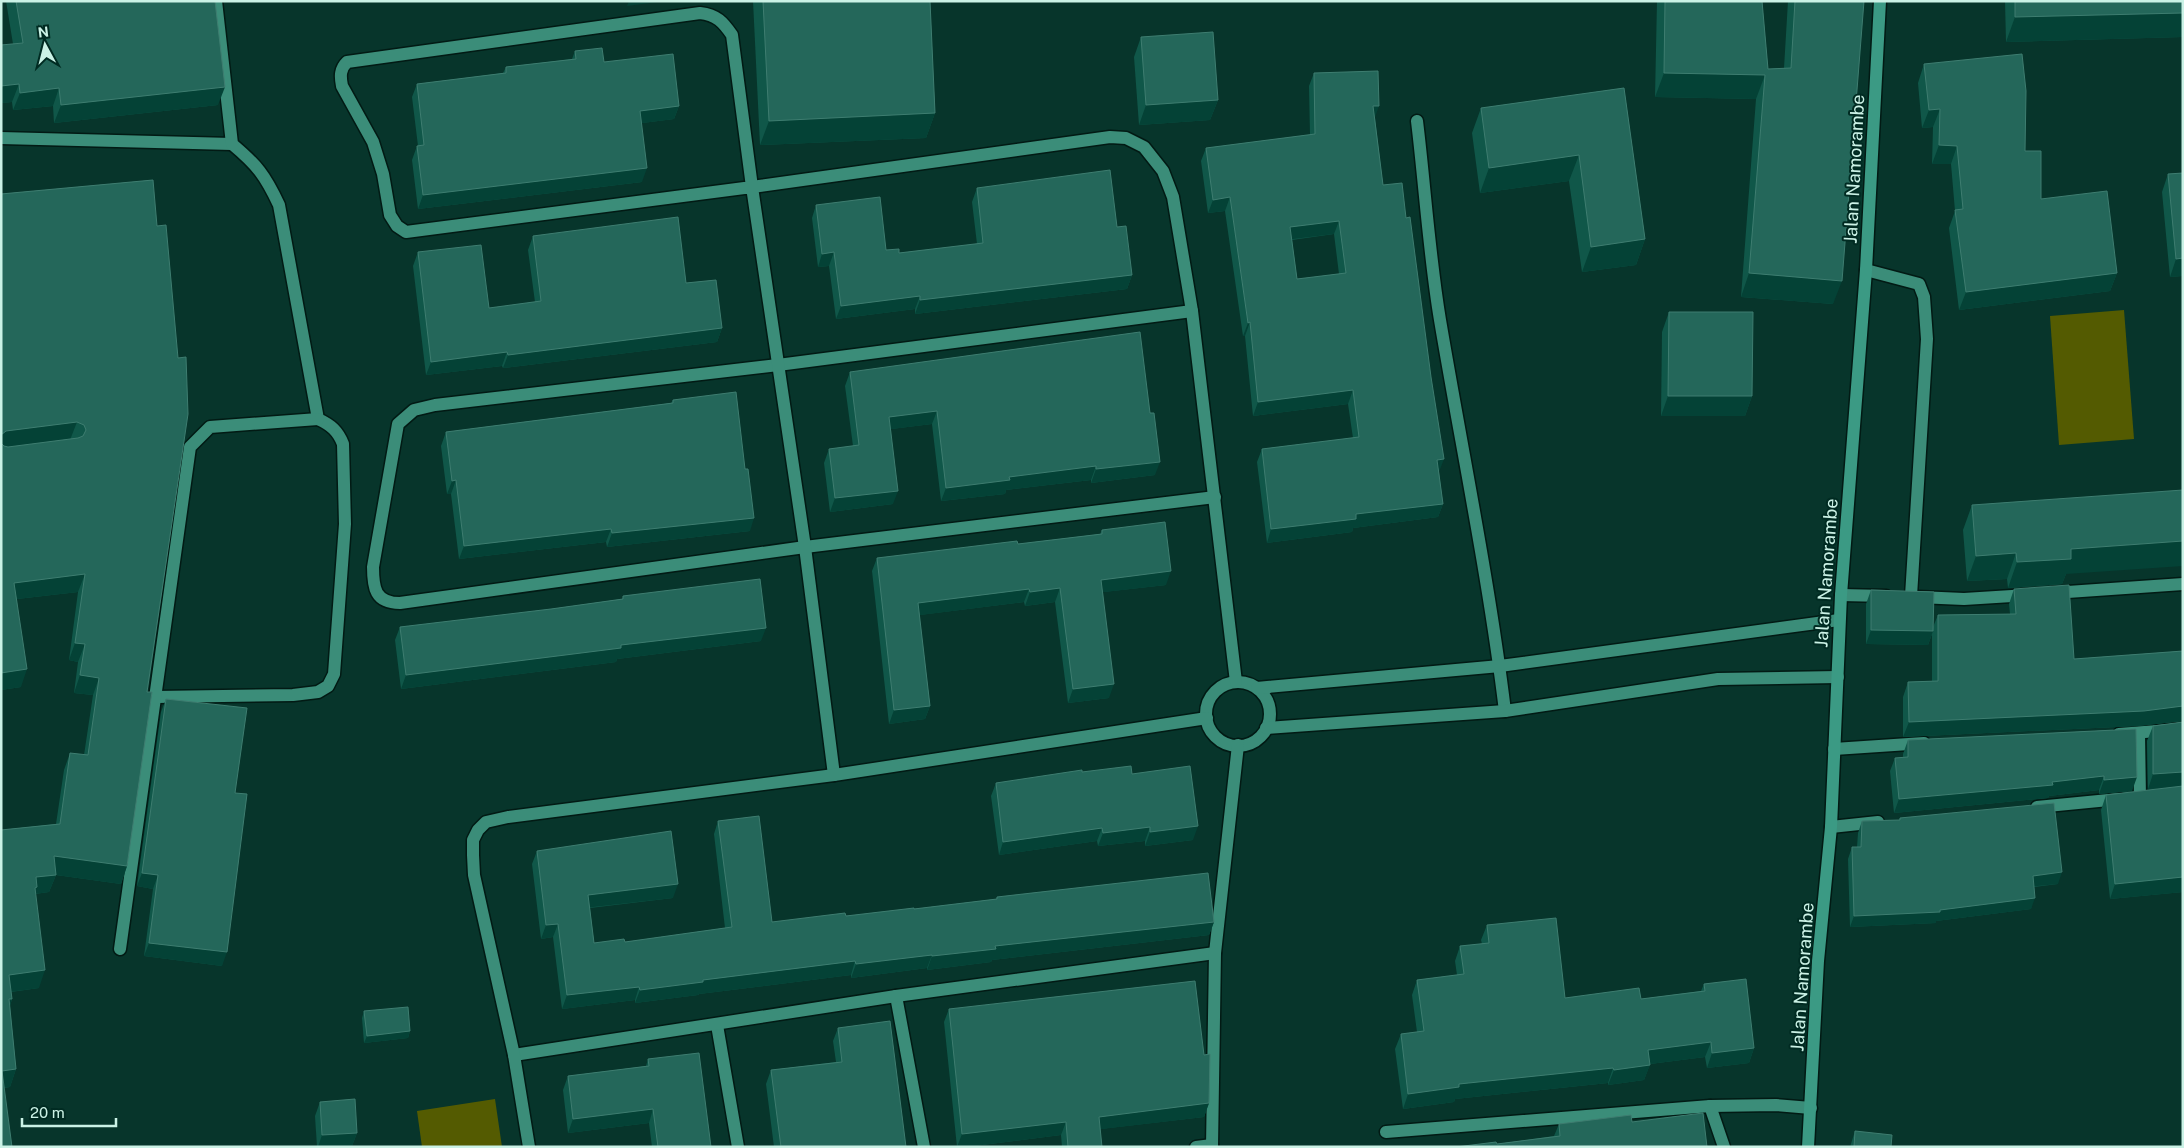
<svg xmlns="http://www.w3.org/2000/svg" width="2184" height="1148" viewBox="0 0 2184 1148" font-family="'Public Sans',sans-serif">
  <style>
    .garden { fill: #545b01 }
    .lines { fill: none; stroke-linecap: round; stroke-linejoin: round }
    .minor-casing { stroke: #021a14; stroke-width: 15 }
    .secondary-casing { stroke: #021a14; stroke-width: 15 }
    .minor { stroke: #3b8d79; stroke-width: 12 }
    .secondary { stroke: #3b9a84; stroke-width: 12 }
    .wall { fill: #105749; fill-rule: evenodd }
    .shaded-wall { fill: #044236 }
    .building { fill: #24675a; stroke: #3e7d70; fill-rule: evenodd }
    .labels { text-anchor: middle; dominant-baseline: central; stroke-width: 4; stroke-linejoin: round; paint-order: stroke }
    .street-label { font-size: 18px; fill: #cbf2e6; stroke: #002b22 }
  </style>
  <rect width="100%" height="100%" fill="#07352b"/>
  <g class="garden">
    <path d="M2124 310 2134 439 2059 445 2050 316Z"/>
    <path d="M495 1099 502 1147H422L417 1111Z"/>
  </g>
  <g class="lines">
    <g class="minor-casing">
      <g id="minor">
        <path d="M1417 121C1425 187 1429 254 1440 320 1462 450 1489 580 1505 711"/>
        <path d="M1 138 232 144"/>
        <path d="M1866 270 1919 284 1924 297 1927 339 1911 596"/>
        <path d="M1192 311 778 365 435 405 414 410 398 424 373 567C373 588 375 603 400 603L805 547 1215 497"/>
        <path d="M2053 593 2183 584"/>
        <path d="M1841 595 1886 596"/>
        <path d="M1918 597 1964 599 2028 595"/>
        <circle cx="1238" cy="714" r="32"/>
        <path d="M1257 688 1500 666 1839 620"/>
        <path d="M156 697 293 695 318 692 328 686 334 674 345 524 343 444C338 431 331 425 318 419L279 205C265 175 257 165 232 144L216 1"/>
        <path d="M1266 728 1505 711 1718 679 1838 677"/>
        <path d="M2119 734 2183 729"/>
        <path d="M2139 734 2140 798"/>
        <path d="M1834 749 1924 743"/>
        <path d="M834 775 805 547 752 187 732 35C723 22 717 15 700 13L347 62C340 69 340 76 342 86L373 142 383 174 390 215 397 226 406 232 752 187 1110 137 1126 138 1144 147 1163 171 1173 197 1192 311 1236 682"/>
        <path d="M2037 807 2119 799"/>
        <path d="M1831 827 1878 822"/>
        <path d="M120 949 190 447 210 427 318 419"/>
        <path d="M896 996 924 1147"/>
        <path d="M717 1025 738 1147"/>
        <path d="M514 1055 896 996 1215 953"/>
        <path d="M1710 1106 1724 1147"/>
        <path d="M1386 1132 1710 1106 1776 1105 1811 1108"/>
        <path d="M529 1147 514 1055 474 875 473 855V840L478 830 486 822 508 817 834 775 1207 718"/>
        <path d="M1196 1147 1212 1145"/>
        <path d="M1212 1147 1215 953 1238 745"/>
      </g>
    </g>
    <g class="secondary-casing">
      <path id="secondary" d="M1808 1147 1818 961 1831 827 1841 595 1866 270 1880 1"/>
    </g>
    <use href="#minor" class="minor"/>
    <use href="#secondary" class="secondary"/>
  </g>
  <g class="wall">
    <path d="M6 1H215L218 105 54 123 53 106 13 110 12 102 1 103V45L13 44Z"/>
    <path d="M753 1H930L935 113 926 138 760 145Z"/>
    <path d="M1657 1H1762L1768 69 1784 68 1788 1H1864L1833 304 1741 297 1756 99 1655 97Z"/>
    <path d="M2005 1H2183V37L2006 42Z"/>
    <path d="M1141 37 1218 100 1210 120 1139 125 1134 57Z"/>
    <path d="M575 51 604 62 679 106 674 119 642 123V182L418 209 412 160 417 146H418L412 97 417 84 503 73 506 67 572 59Z"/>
    <path d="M1924 64 2025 151 2041 199 2117 273 2110 291 1959 310 1949 228 1955 211 1951 164H1932L1933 127 1922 128 1918 83Z"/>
    <path d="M1314 73 1375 118 1383 185 1439 472 1443 504 1438 517 1353 528 1352 532 1267 543 1257 462 1262 449 1353 438 1348 404 1253 416 1245 336H1243L1225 211 1208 213 1201 161 1206 148 1310 135 1309 86ZM1334 234 1339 274 1297 279 1292 240Z"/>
    <path d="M1624 88 1645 239 1636 265 1582 272 1569 181 1480 193 1472 133 1481 108Z"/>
    <path d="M2183 173V280L2182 276 2170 277 2162 192 2168 174Z"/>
    <path d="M153 180 147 692 127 866 121 884 56 875 49 892 35 894 39 988 11 992 12 999 10 1006 16 1069 10 1087 4 1088 1 1147V830L56 824 64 770 70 753 84 755 93 695 74 693 78 662 69 660 78 592 17 599 21 687 1 690V194Z"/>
    <path d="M977 188 1117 227 1132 275 1127 289 915 314V309L836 319 829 266 818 267 812 218 816 205 886 250 899 253 977 244 972 202Z"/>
    <path d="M533 236 686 283 722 328 717 342 503 368 502 366 426 375 413 266 418 252 489 308 535 302 528 250Z"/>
    <path d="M1669 312 1752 396 1745 416H1661L1662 332Z"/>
    <path d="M850 372 1155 475 1091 483V480L1006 490 1005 494 941 501 932 424 891 429 893 504 830 512 824 463 829 449 853 446 845 386Z"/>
    <path d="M673 400 750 531 607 547 606 542 459 559 451 494H447L441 446 446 432 671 403Z"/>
    <path d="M1972 505 2066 574 2062 584 2008 588 2007 579 1967 581 1963 530Z"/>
    <path d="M1102 530 1166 585 1103 592 1109 698 1068 703 1055 602 1025 606 1024 602 919 615 930 706 925 719 889 724 872 571 877 558 1018 544 1100 534Z"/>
    <path d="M2014 589 2074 659 2183 651V721L2138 726 1903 737V697L1908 682 1932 681V634L1928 645 1866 644V604L1871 590 1933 627 1938 615 2010 614 2009 604Z"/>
    <path d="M623 596 761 641 617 659 616 662 401 689 395 640 400 627 551 609 622 599Z"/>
    <path d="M166 699 235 793 222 966 144 956 153 889 137 886 161 712Z"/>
    <path d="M2183 722V892L2110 899 2101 810 2106 795 2176 787 2148 789 2147 741 2153 726Z"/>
    <path d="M2136 729 2132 791 2099 794V790L2049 796 2048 798 1894 813 1890 771 1895 758 1903 757V754L1908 740Z"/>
    <path d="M1082 772 1132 774 1193 840 1145 846V841L1098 846 1097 841 999 855 991 796 996 783Z"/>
    <path d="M1900 818 2058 884 2034 887 2031 909 1936 921V923L1850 927 1848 859 1852 847H1857L1858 833 1862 821 1899 820Z"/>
    <path d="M718 821 772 922 846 916 914 909 996 899 997 897 1214 922 1209 935 992 960 991 962 927 970V968L851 978V975L699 994 698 995 635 1003V1000L562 1009 553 937 541 939 532 864 537 851 673 898 590 908 594 943 625 942 725 928 714 834Z"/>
    <path d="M1487 925 1565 998 1641 999 1701 991 1704 984 1754 1048 1749 1063 1707 1068 1705 1057 1650 1064 1644 1080 1608 1085V1083L1455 1099 1454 1102 1403 1109 1395 1049 1401 1034 1417 1032 1412 995 1417 980 1457 975 1455 961 1460 946 1482 944 1481 940Z"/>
    <path d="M949 1009 1209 1103 1204 1117 1100 1129 1102 1147H1062L1061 1135 966 1147H957L944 1022Z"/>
    <path d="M364 1011 410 1031 408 1038 364 1043 362 1018Z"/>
    <path d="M838 1028 906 1147H774L766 1084 771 1070 836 1062 833 1041Z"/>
    <path d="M648 1059 711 1147H652L649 1123 568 1133 563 1090 568 1076 646 1066Z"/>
    <path d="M320 1102 357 1133 352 1146 317 1147 315 1116Z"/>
    <path d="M1632 1122 1707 1147 1497 1144 1554 1136 1559 1124Z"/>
    <path d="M1855 1131 1891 1147H1850Z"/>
  </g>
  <g class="shaded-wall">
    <path d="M629 1H665L627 6Z"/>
    <path d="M2183 13V37L2006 42 2015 17Z"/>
    <path d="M1664 73 1765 75 1756 99 1655 97Z"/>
    <path d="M19 84 12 102 1 103V86Z"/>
    <path d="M225 87 218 105 54 123 61 105Z"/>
    <path d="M59 88 53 106 13 110 20 93Z"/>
    <path d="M1218 100 1210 120 1139 125 1146 105Z"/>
    <path d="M679 106 674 119 635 124 640 111Z"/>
    <path d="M1373 106H1379L1374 120Z"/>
    <path d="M1940 109 1933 127 1922 128 1929 110Z"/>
    <path d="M935 113 926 138 760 145 769 121Z"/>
    <path d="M1939 145 1957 146 1951 164H1932Z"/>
    <path d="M1579 155 1569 181 1480 193 1489 168Z"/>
    <path d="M647 168 642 182 418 209 423 195Z"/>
    <path d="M1230 197 1225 211 1208 213 1213 200Z"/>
    <path d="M1339 221 1334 234 1285 240 1290 227Z"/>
    <path d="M1645 239 1636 265 1582 272 1591 247Z"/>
    <path d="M834 252 829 266 818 267 822 254Z"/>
    <path d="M2183 258 2182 276 2170 277 2176 259Z"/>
    <path d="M1749 273 1842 281 1833 304 1741 297Z"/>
    <path d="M2117 273 2110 291 1959 310 1966 292Z"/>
    <path d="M1132 275 1127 289 915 314 920 300Z"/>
    <path d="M920 296 915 309 836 319 841 306Z"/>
    <path d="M1250 322 1245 336H1243L1248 323Z"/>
    <path d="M722 328 717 342 503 368 508 355Z"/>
    <path d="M507 352 502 366 426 375 431 362Z"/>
    <path d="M1353 390 1348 404 1253 416 1258 402Z"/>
    <path d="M1668 396H1752L1745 416H1661Z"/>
    <path d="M937 411 932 424 884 430 889 417Z"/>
    <path d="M77 422 70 440 1 449V435L6 431Z"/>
    <path d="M1444 459 1439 472 1437 460Z"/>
    <path d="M1160 462 1155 475 1091 483 1096 469Z"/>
    <path d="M1096 466 1091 480 1006 490 1005 494 941 501 946 488 1009 477Z"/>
    <path d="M456 480 451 494H447L452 481Z"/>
    <path d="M898 491 893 504 830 512 835 498Z"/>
    <path d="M1443 504 1438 517 1353 528 1352 532 1267 543 1271 529 1356 514Z"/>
    <path d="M754 518 750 531 607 547 612 533Z"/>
    <path d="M611 529 606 542 459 559 464 546Z"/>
    <path d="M2183 541V566L2066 574 2062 584 2008 588 2017 562 2071 549Z"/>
    <path d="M2016 553 2007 579 1967 581 1976 556Z"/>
    <path d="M1171 571 1166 585 1096 593 1101 580Z"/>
    <path d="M85 574 78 592 8 600 14 583Z"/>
    <path d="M1060 588 1055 602 1025 606 1030 592Z"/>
    <path d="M1029 589 1024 602 913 616 918 603Z"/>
    <path d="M766 628 761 641 617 659 616 662 401 689 406 675 621 645Z"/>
    <path d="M1871 630 1933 631 1928 645 1866 644Z"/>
    <path d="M75 643 85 644 78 662 69 660Z"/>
    <path d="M27 669 21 687 1 690V673Z"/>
    <path d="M80 675 99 678 93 695 74 693Z"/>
    <path d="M1114 684 1109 698 1068 703 1073 689Z"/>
    <path d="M930 706 925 719 889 724 894 710Z"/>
    <path d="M2183 706 2182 721 2138 726 1903 737 1909 722Z"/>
    <path d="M2183 772V787L2148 789 2153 774Z"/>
    <path d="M2104 776 2099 790 2049 796 2048 798 1894 813 1899 799Z"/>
    <path d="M2137 777 2132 791 2099 794 2104 780Z"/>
    <path d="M1198 826 1193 840 1145 846 1150 832Z"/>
    <path d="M1150 827 1145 841 1098 846 1103 833Z"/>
    <path d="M1102 828 1097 841 999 855 1003 842Z"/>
    <path d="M54 856 127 866 121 884 56 875 49 892 34 894 28 905 36 877Z"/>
    <path d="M2062 872 2058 884 2028 887 2033 876Z"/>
    <path d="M142 873 158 875 153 889 137 886Z"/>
    <path d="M2183 877V892L2110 899 2115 884Z"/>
    <path d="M678 884 673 898 584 908 588 895Z"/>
    <path d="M2035 898 2031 909 1936 921V923L1850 927 1854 916 1940 910Z"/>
    <path d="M1214 922 1209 935 992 960 991 962 927 970 932 956 995 946Z"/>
    <path d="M558 924 553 937 541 939 546 925Z"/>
    <path d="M149 943 227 952 222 966 144 956Z"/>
    <path d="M932 955 927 968 851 978 856 964Z"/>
    <path d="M855 961 851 975 699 994 698 995 635 1003 640 990 703 980Z"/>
    <path d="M45 970 39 988 2 993 9 975Z"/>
    <path d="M639 987 635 1000 562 1009 567 995Z"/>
    <path d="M9 999H12L6 1016Z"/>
    <path d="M410 1031 408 1038 364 1043 367 1036Z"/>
    <path d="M1711 1042 1705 1057 1642 1065 1648 1050Z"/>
    <path d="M1754 1048 1749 1063 1707 1068 1712 1053Z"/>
    <path d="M1650 1065 1644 1080 1608 1085 1614 1070Z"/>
    <path d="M1613 1068 1608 1083 1455 1099 1454 1102 1403 1109 1408 1094 1459 1084Z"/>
    <path d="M16 1069 10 1087 1 1088 2 1071Z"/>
    <path d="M1209 1103 1204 1117 1094 1130 1099 1117Z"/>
    <path d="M653 1109 649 1123 568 1133 573 1119Z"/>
    <path d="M1066 1122 1061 1135 966 1147H957L962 1134Z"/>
    <path d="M357 1133 352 1146 318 1147 322 1135Z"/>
  </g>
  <g class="building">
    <path d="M16 1H215L225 87 61 105 59 88 20 93 19 84 1 86V45L23 43Z"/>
    <path d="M763 1H930L935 113 769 121Z"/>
    <path d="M1665 1H1762L1768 69 1791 68 1795 1H1864L1842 281 1749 273 1765 75 1664 73Z"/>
    <path d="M2015 1H2183V13L2015 17Z"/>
    <path d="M1213 32 1218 100 1146 105 1141 37Z"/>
    <path d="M602 48 604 62 673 54 679 106 640 111 647 168 423 195 417 146 424 145 417 84 506 73V67L576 59 575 51Z"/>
    <path d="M2022 54 2026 91 2025 151H2041V199L2107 191 2117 273 1966 292 1955 210 1963 209 1957 146 1939 145 1940 109 1929 110 1924 64Z"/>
    <path d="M1378 71 1379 106H1373L1383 185 1402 183 1406 218 1410 217 1431 377 1444 459 1437 460 1443 504 1356 514V519L1271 529 1262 449 1359 437 1353 390 1258 402 1250 322 1248 323 1230 197 1213 200 1206 148 1315 134 1314 73ZM1339 221 1346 273 1297 279 1290 227Z"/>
    <path d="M1624 88 1645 239 1591 247 1579 155 1489 168 1481 108Z"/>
    <path d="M1110 170 1117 227 1126 226 1132 275 920 300V296L841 306 834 252 822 254 816 205 880 197 886 250 899 249V253L983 243 977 188Z"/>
    <path d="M2183 173V258L2176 259 2168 174Z"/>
    <path d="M153 180 157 226 166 225 178 358 186 357 188 414 147 692H152L127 866 54 856 56 875 36 877 37 887 35 888 45 970 9 975 12 999H9L16 1069 2 1071 12 1147H1V830L60 824 70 753 88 755 99 678 80 675 85 644 75 643 85 574 14 583 27 669 1 673V443L4 446 8 447 78 438 83 436 86 430 84 425 77 422 6 431 1 435V194Z"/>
    <path d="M678 217 686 283 716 280 722 328 508 355 507 352 431 362 418 252 481 245 489 308 541 301 533 236Z"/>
    <path d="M1669 312H1753L1752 396H1668Z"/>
    <path d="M1140 332 1150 413H1154L1160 462 1096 469V466L1009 477 1010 480 946 488 937 411 889 417 898 491 835 498 829 449 859 445 850 372Z"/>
    <path d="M736 392 745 469H748L754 518 612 533 611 529 464 546 456 480 452 481 446 432 673 403V400Z"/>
    <path d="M2183 490V541L2071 549V559L2017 562 2016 553 1976 556 1972 505Z"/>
    <path d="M1165 522 1171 571 1101 580 1114 684 1073 689 1060 588 1030 592 1029 589 918 603 930 706 894 710 877 558 1017 541 1018 544 1102 534V530Z"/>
    <path d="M760 579 766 628 621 645V648L406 675 400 627 551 609 623 599V596Z"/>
    <path d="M2069 585 2074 659 2183 651V706L2144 711 1909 722 1908 682 1938 681V615L2016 614 2014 589Z"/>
    <path d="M1871 590 1934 592 1933 631 1871 630Z"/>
    <path d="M166 699 247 708 235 793 247 794 227 952 149 943 158 875 142 873Z"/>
    <path d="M2183 722V772L2153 774V726Z"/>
    <path d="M2136 729 2137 777 2104 780V776L2052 782 2053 785 1899 799 1895 758 1908 757V740Z"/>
    <path d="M1131 766 1132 774 1190 766 1198 826 1150 832V827L1103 833 1102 828 1003 842 996 783 1082 770V772Z"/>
    <path d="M2183 786V877L2115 884 2106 795Z"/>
    <path d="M2054 803 2062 872 2033 876 2035 898 1940 910V912L1854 916 1852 847H1861L1862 821 1900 820V818Z"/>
    <path d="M759 816 772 922 845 913 846 916 914 908V909L997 899V897L1208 873 1214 922 995 946 996 949 932 956V955L856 964 855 961 703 980V982L640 990 639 987 567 995 558 924 546 925 537 851 671 831 678 884 588 895 594 943 624 939 625 942 732 927 718 821Z"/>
    <path d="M1556 918 1565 998 1639 988 1641 999 1705 991 1704 984 1746 979 1754 1048 1712 1053 1711 1042 1648 1050 1650 1065 1614 1070 1613 1068 1459 1084V1087L1408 1094 1401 1034 1424 1031 1417 980 1464 974 1460 946 1489 943 1487 925Z"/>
    <path d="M1195 981 1204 1055 1210 1054 1209 1103 1099 1117 1102 1147H1068L1066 1122 962 1134 949 1009Z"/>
    <path d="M408 1007 410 1031 367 1036 364 1011Z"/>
    <path d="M890 1021 906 1147H781L771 1070 842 1062 838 1028Z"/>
    <path d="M699 1053 711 1147H658L653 1109 573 1119 568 1076 649 1066 648 1059Z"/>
    <path d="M355 1099 357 1133 322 1135 320 1102Z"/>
    <path d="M1703 1113 1707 1147H1456L1496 1142 1497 1144 1560 1136 1559 1124 1631 1115 1632 1122Z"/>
    <path d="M1855 1131 1892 1135 1891 1147H1854Z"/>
  </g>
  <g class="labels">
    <g class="street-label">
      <text transform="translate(1854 169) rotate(-87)">Jalan Namorambe</text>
      <text transform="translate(1826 573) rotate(-86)">Jalan Namorambe</text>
      <text transform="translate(1802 977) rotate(-86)">Jalan Namorambe</text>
    </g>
  </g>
  <rect width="2184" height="1148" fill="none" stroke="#cbf2e6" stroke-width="5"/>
  <g transform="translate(45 45) rotate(353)" stroke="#002b22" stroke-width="4" paint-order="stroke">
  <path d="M0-4L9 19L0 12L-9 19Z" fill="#cbf2e6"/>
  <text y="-8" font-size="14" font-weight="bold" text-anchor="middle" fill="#cbf2e6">N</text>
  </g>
  <path d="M22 1118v8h94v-8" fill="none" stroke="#cbf2e6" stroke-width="2.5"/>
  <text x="30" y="1118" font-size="15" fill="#cbf2e6" stroke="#002b22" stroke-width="4" paint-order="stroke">20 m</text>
</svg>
